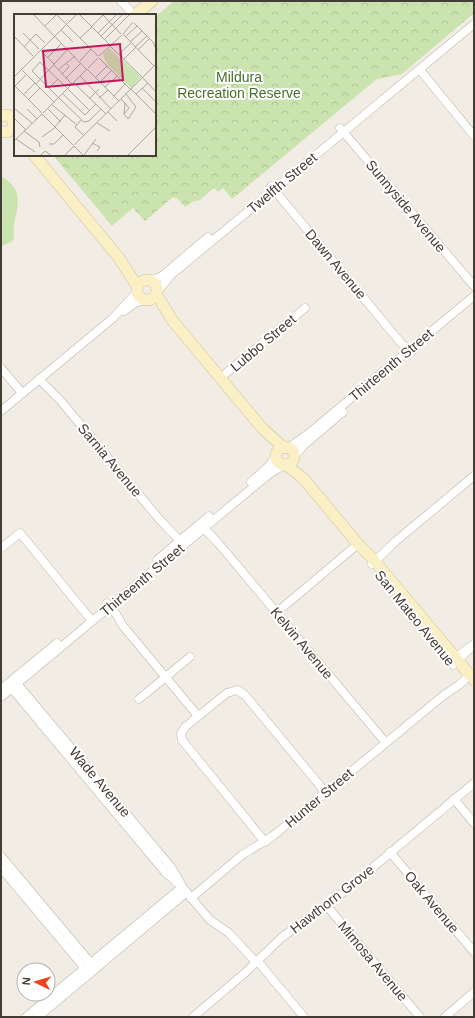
<svg xmlns="http://www.w3.org/2000/svg" width="475" height="1018" viewBox="0 0 475 1018" font-family="Arial,sans-serif">
  <style>
    .grass { fill: #cbe3af }
    .park { fill: url(#park-crowns) }
    .lines { fill: none; stroke-linecap: round; stroke-linejoin: round }
    .street-casing { stroke: #bcb5a8; stroke-width: 9 }
    .secondary-casing { stroke: #cec197; stroke-width: 12 }
    .street { stroke: #fff; stroke-width: 8 }
    .secondary { stroke: #fbefc5; stroke-width: 11 }
    .labels { text-anchor: middle; dominant-baseline: central; stroke-width: 4; stroke-linejoin: round; paint-order: stroke }
    .park-label { font-size: 14px; fill: #45702c; stroke: #fff }
    .street-label { font-size: 14px; fill: #433d35; stroke: #fff }
    .inset-road { fill: none; stroke: #aba79e; stroke-width: 1 }
    .view { fill: #c2185b; fill-opacity: 0.15; stroke: #c2185b; stroke-width: 2 }
    .inset-edge { fill: none; stroke: #433d35; stroke-width: 2 }
  </style>
  <defs>
    <pattern id="park-crowns" width="20" height="18" patternUnits="userSpaceOnUse"><rect width="20" height="18" fill="#cbe3af"/><path d="M2 6a3 3 0 1 1 6 0M12 15a3 3 0 1 1 6 0" fill="none" stroke="#b0c497"/></pattern>
  </defs>
  <rect width="100%" height="100%" fill="#f1ede4"/>
  <path class="grass" d="M1 176C31 194 11 212 14 239L11 242 1 246Z"/>
  <path class="park" d="M174 1H474V13L402 74 377 79 232 199 223 188 218 192 214 188 200 200 192 202 185 207 177 198 173 197 145 221 133 208 112 226 53 155H155V17Z"/>
  <g class="lines">
    <g class="street-casing">
      <g id="street">
        <path d="M121 1 134 15"/>
        <path d="M420 70 474 136"/>
        <path d="M340 128 474 286"/>
        <path d="M271 186 401 343 412 352"/>
        <path d="M152 280 162 276 208 237"/>
        <path d="M158 291 171 275 474 24"/>
        <path d="M124 311 135 303 144 300"/>
        <path d="M1 368 22 393"/>
        <path d="M220 378 305 308"/>
        <path d="M39 379 60 400 160 520 183 544"/>
        <path d="M1 411 113 318 137 292"/>
        <path d="M288 448 308 434 474 296"/>
        <path d="M294 456 304 445 343 412"/>
        <path d="M251 482 268 467 276 456"/>
        <path d="M200 524 219 544 386 743"/>
        <path d="M1 548 20 533 92 621"/>
        <path d="M157 560 209 516"/>
        <path d="M372 564 396 541 474 476"/>
        <path d="M107 603 116 614 123 626 198 716"/>
        <path d="M276 613 358 544"/>
        <path d="M474 644 450 662 453 665 474 645"/>
        <path d="M14 680 171 867 181 884"/>
        <path d="M8 684 165 872 182 887 210 920 229 933 253 959 260 964 304 1017"/>
        <path d="M1 689 57 643"/>
        <path d="M1 697 257 484 272 472 284 465"/>
        <path d="M139 699 190 657"/>
        <path d="M454 799 474 823"/>
        <path d="M265 842 182 740 181 734 185 727 227 693 237 690 245 695 326 793"/>
        <path d="M390 852 474 952"/>
        <path d="M1 856 94 967"/>
        <path d="M1 868 88 972"/>
        <path d="M191 898 242 855 273 836 444 695 459 685 470 675"/>
        <path d="M326 905 420 1017"/>
        <path d="M26 1017 182 887"/>
        <path d="M38 1017 187 892"/>
        <path d="M193 1017 246 972 281 938 341 894 474 783"/>
        <path d="M445 1017 474 992"/>
      </g>
    </g>
    <g class="secondary-casing">
      <g id="secondary">
        <path d="M135 15 152 1"/>
        <path d="M1 116 6 115 10 116 14 123C13 130 8 134 1 131"/>
        <path d="M34 155 119 258 137 286"/>
        <circle cx="147" cy="290" r="10"/>
        <path d="M157 295 172 320 262 428 284 448"/>
        <circle cx="285" cy="456" r="9"/>
        <path d="M286 465 303 478 358 544 372 558 474 680"/>
      </g>
    </g>
    <use href="#street" class="street"/>
    <use href="#secondary" class="secondary"/>
  </g>
  <g class="labels">
    <g class="park-label">
      <text x="239" y="77">Mildura<tspan x="239" dy="16">Recreation Reserve</tspan></text>
    </g>
    <g class="street-label">
      <text transform="translate(282 183) rotate(-40)">Twelfth Street</text>
      <text transform="translate(406 206) rotate(50)">Sunnyside Avenue</text>
      <text transform="translate(336 264) rotate(50)">Dawn Avenue</text>
      <text transform="translate(263 343) rotate(-40)">Lubbo Street</text>
      <text transform="translate(391 365) rotate(-40)">Thirteenth Street</text>
      <text transform="translate(110 460) rotate(50)">Sarnia Avenue</text>
      <text transform="translate(142 580) rotate(-40)">Thirteenth Street</text>
      <text transform="translate(415 618) rotate(51)">San Mateo Avenue</text>
      <text transform="translate(302 643) rotate(50)">Kelvin Avenue</text>
      <text transform="translate(100 782) rotate(50)">Wade Avenue</text>
      <text transform="translate(319 798) rotate(-40)">Hunter Street</text>
      <text transform="translate(332 899) rotate(-38)">Hawthorn Grove</text>
      <text transform="translate(432 902) rotate(50)">Oak Avenue</text>
      <text transform="translate(373 961) rotate(50)">Mimosa Avenue</text>
    </g>
  </g>
  <g transform="translate(14 14)">
    <rect width="142" height="142" fill="#f1ede4"/>
    <path d="M95 34 127 63 117 74 92 49 89 40Z" fill="#cbe3af"/>
    <path class="inset-road" d="M19 0 72 55M42 0 84 42M65 0 96 31M88 0 107 20M120 9 139 28 142 35M31 12 43 0M77 13 90 0M47 16 59 28M9 19 25 35M84 19 103 0M109 20 140 52M109 20 119 8M0 22 19 42M87 22 109 0M111 23 123 12M66 24 78 13M91 25 116 0M116 28 128 17M97 31 108 21M96 32 129 64M10 33 22 20 31 29M121 33 133 22M124 36 136 24M27 37 40 50M105 40 117 29M85 42 96 32M33 44 48 29M85 44 117 76M110 45 122 33M66 47 77 35M39 50 58 70M74 54 84 44M7 55 40 88M73 55 105 87M44 56 61 42M48 60 55 53 53 50M66 62 97 95M0 63 63 0M82 63 93 52M129 63 142 50M52 64 67 49M129 64 142 78M59 68 92 100M86 68 98 56M22 70 54 35M0 71 28 99M1 72 13 60M91 73 103 62M35 74 44 65M128 74 142 88M54 75 76 97M117 75 142 100M48 79 71 101 82 90M122 80 134 69M9 81 21 69M100 82 111 70M44 83 18 57 26 48 55 76M44 83 70 108 75 107 87 95M85 84 94 76M75 85 85 75M107 85 111 89 110 100 114 105 122 93 112 80M14 86 26 74M37 90 63 111M0 94 18 109M33 94 47 108M13 95 23 105M94 98 103 107M29 99 73 55M28 100 59 131M110 100 115 94 110 88M0 104 12 116M67 106 61 113 70 122M83 109 96 117M41 113 51 101M10 117 25 128 26 133M28 123 42 113M2 125 21 138M0 127 28 100M78 129 86 133 83 137M35 130H40L49 121M60 131 128 64M60 132 70 142M70 141 82 125M26 142 31 137 38 142M50 142 60 132M113 142 142 113"/>
    <path class="view" d="M106 30 109 66 32 73 29 37Z"/>
    <rect width="142" height="142" class="inset-edge"/>
  </g>
  <rect width="475" height="1018" fill="none" stroke="#433d35" stroke-width="4"/>
  <g transform="translate(36 982) rotate(275)"><circle r="19" fill="#ffffff" stroke="#b4b1ae"/>
  <path d="M0-3L7 15L0 10L-7 15Z" fill="#eb4421"/>
  <text y="-6" font-size="11" font-weight="bold" text-anchor="middle" fill="#433d35">N</text>
  </g>
</svg>
